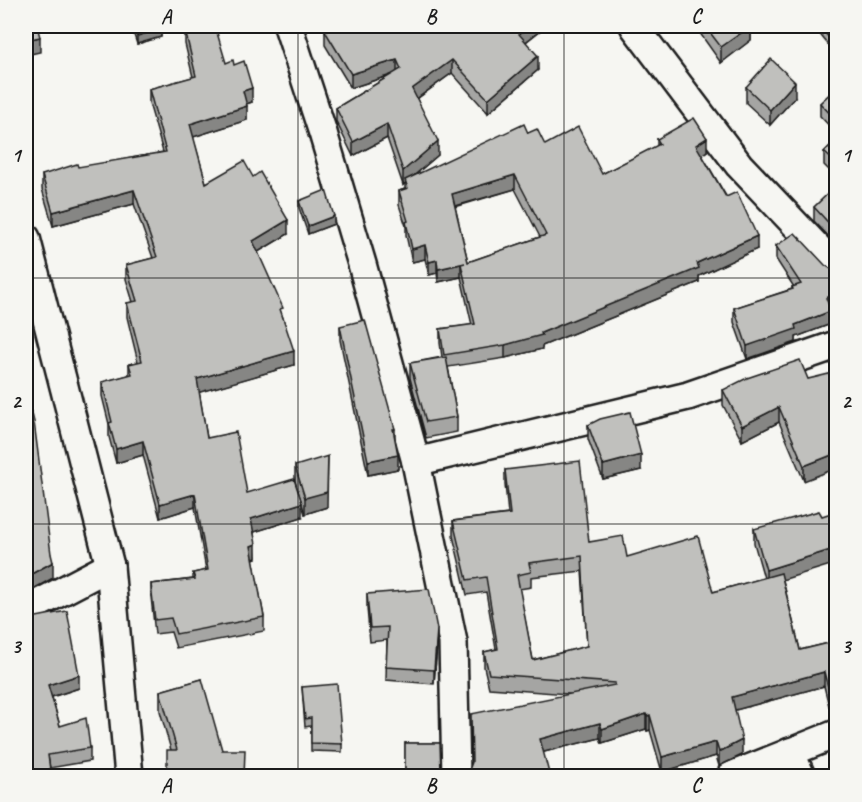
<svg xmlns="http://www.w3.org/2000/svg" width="862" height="802" viewBox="0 0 862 802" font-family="Caveat,sans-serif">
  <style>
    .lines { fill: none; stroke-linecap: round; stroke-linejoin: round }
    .street-casing { stroke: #1c1c1c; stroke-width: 32 }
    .street { stroke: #f6f6f2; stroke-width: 27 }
    .wall { fill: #a5a5a3; stroke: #1c1c1c; stroke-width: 1.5; fill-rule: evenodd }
    .shaded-wall { fill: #868684; stroke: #1c1c1c; stroke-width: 1.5 }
    .building { fill: #c0c0bd; stroke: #1c1c1c; stroke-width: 1.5; fill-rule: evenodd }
    .grid { fill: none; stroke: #1c1c1c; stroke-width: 1.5; stroke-opacity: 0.55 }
    .neatline { fill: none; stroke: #1c1c1c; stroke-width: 2 }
    .grid-label { font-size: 20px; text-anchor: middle; font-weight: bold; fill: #1c1c1c }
  </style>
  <rect width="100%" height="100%" fill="#f6f6f2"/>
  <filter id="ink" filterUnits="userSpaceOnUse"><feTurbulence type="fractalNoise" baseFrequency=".0167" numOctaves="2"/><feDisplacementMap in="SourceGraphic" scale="12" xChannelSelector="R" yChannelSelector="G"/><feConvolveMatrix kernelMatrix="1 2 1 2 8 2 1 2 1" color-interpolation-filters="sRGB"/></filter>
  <g filter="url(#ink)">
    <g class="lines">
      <g class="street-casing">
        <g id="street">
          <path d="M288 26 323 133 362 264 416 462 453 642 456 776"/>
          <path d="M634 26 739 165 836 267"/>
          <path d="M26 238 110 566 129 776"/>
          <path d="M416 462 688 396 836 345"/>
          <path d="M26 610 110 566"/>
          <path d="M790 752 801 776"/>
          <path d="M731 776 836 734"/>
        </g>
      </g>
      <use href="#street" class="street"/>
    </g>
    <g class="wall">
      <path d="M131 26H160L161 37 137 44Z"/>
      <path d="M541 26V30L526 42 538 70 488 113 452 73 417 99 438 155 411 178 528 133 545 145 602 174 657 146V139L707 151 702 155 757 249 699 276V282L542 346V349L505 358 448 367 457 417V432L426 438 410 378V363L442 357 440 343V329L472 325 461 277 438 282 437 273 429 275 425 259 412 262 406 235V226L399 205V191L405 189V182L403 185 387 138 353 156 336 121V108L391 75 351 88 325 45V31ZM515 189 540 237 468 262 455 207Z"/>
      <path d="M697 26H751V40L721 63 697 29Z"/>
      <path d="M814 26H837L830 47 814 27Z"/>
      <path d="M185 30 226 63 252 102 246 104 247 120 193 137 206 183 288 234 258 252 283 318 294 365 199 392 207 438 247 493 302 517 254 532 256 558 253 559 264 617V631L176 648 171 632 155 634 151 597V584L193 579V573L206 570 195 507 160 518 143 455 116 463 109 437V424L102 396V382L129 375V364L138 362 127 317V303L133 302 126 279V265L153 258 134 204 53 226 42 189V175L163 152 149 103V89L193 77 185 44Z"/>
      <path d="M746 87 795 97 770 125 746 103Z"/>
      <path d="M837 87V134L820 116V103Z"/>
      <path d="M837 139V178L824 165V152Z"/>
      <path d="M837 185V245L814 221V207Z"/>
      <path d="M299 201 334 224 308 234 299 208Z"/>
      <path d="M776 246 830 309 831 324 796 337V342L747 359 734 322V308L792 289V287H794L776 259Z"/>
      <path d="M340 326 395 429V440L398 469 368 475 340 340Z"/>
      <path d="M808 379 804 481 779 422 742 441 723 405V390Z"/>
      <path d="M588 425 641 470 603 479 588 439Z"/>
      <path d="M295 466 327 507 305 514 295 481Z"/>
      <path d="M505 470 589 542 713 592 764 578 754 543V529L783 580 800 650 837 641 829 706 824 686 735 710 742 755 719 766 716 756 662 772 650 730 647 731 646 729 602 743 600 738 544 752 462 777 569 694 489 688 484 667V652L496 649 486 592 467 595 453 536V521L508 514 505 484ZM582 571 587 646 533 660 519 589 531 587V577Z"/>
      <path d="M367 594 437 643 434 684 386 680 387 640 370 642 367 608Z"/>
      <path d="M26 619 79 688 52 697 60 726 90 748V761L50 768Z"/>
      <path d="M202 679 167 777 171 750 160 711V691Z"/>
      <path d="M302 687 342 744V752L311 751V726L305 727Z"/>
      <path d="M405 743H440L441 777H405Z"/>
    </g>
    <g class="shaded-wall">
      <path d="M530 26H541V30L519 47V34Z"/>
      <path d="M751 26V40L721 63V47Z"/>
      <path d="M161 29V37L137 44V36Z"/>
      <path d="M837 34V42L830 47V39Z"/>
      <path d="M40 37V52L26 55V40Z"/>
      <path d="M538 56V70L488 113V99Z"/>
      <path d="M397 60V73L351 88V74Z"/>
      <path d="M452 60V73L412 102V89Z"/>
      <path d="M795 82V97L770 125V110Z"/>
      <path d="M252 88V102L243 105V91Z"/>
      <path d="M247 106V120L190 138V124Z"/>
      <path d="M387 124V138L353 156V142Z"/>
      <path d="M707 138V151L696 159V145Z"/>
      <path d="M438 141V155L403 185V171Z"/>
      <path d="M515 175V189L452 207V194Z"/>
      <path d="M134 190V204L53 226V212Z"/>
      <path d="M334 216V224L308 234V226Z"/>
      <path d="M288 220V234L253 255V241Z"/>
      <path d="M757 236V249L699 276V282L542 346V349L505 358V345L541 333 697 263Z"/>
      <path d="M425 245V259L412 262V249Z"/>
      <path d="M437 260V273L429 275V262Z"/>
      <path d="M465 263 461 264V277L438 282V269Z"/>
      <path d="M837 293V307L826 311V298Z"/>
      <path d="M831 311V324L796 337V342L747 359V346L795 325Z"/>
      <path d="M294 351V365L197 393V379Z"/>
      <path d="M26 375H28V391L26 392Z"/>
      <path d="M779 407V422L742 441V426Z"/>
      <path d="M143 441V455L116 463V449Z"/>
      <path d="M837 453V468L804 481V466Z"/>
      <path d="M398 455V469L368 475V461Z"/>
      <path d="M641 455V470L603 479V465Z"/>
      <path d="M328 456 327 507 305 514V498Z"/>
      <path d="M195 494V507L160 518V504Z"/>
      <path d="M302 503V517L251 533V519Z"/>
      <path d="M256 544V558L251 560V546Z"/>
      <path d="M837 548V563L766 585V570Z"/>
      <path d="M53 562V578L26 593V577Z"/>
      <path d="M437 629V643L434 684V670Z"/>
      <path d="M824 672V686L732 711V697Z"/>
      <path d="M79 675V688L48 698V685Z"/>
      <path d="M837 690V704L829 706V691Z"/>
      <path d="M646 714V729L602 743V729Z"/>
      <path d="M650 715V730L647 731V716Z"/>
      <path d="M600 723V738L540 753V739Z"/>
      <path d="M742 740V755L719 766V752Z"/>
      <path d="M716 742V756L662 772V757Z"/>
    </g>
    <g class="building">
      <path d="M26 26H37L40 37 26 40Z"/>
      <path d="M133 26H160L161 29 137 36Z"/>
      <path d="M202 26H215L226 63 233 60 234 65 244 61 252 88 243 91 247 106 190 124 206 183 244 161 253 177 260 172 288 220 253 241 283 308 280 309 294 351 197 379 207 438 236 432 247 493 294 479 302 503 251 519 256 544 251 546 264 617 176 634 171 618 155 620 151 584 195 579 193 573 208 570 195 494 160 504 143 441 116 449 109 423 112 422 102 382 132 374 129 364 142 361 127 303 137 301 126 265 157 257 134 190 53 212 42 175 77 164 78 167 166 152 149 89 196 76 185 30Z"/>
      <path d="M334 26H530L519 34 538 56 488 99 452 60 412 89 438 141 403 171 387 124 353 142 336 108 401 69 397 60 351 74 325 31Z"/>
      <path d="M705 26H751L721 47Z"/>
      <path d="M819 26H837V34L830 39Z"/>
      <path d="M771 59 795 82 770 110 746 87Z"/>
      <path d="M837 87V121L820 103Z"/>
      <path d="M694 118 707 138 696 145 726 197 737 192 757 236 697 263 699 268 541 333 542 335 505 345 444 355 440 329 475 324 461 264 465 263 438 269 437 260 429 262 425 245 412 249 406 222 408 221 399 191 408 188 405 180 524 124 528 133 537 129 545 145 578 127 602 174 660 144 657 139ZM515 175 546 235 468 262 452 194Z"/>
      <path d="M837 139V164L824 152Z"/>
      <path d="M837 185V232L814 207Z"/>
      <path d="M326 190 334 216 308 226 299 201Z"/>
      <path d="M795 233 825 265 831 269H837V293L826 298 831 311 795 325 796 329 747 346 734 308 793 289 792 287 801 284 776 246Z"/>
      <path d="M365 320 395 429H393L398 455 368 461 340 326Z"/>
      <path d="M446 357 457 417 426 422 410 363Z"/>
      <path d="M800 360 808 379 837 372V453L804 466 779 407 742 426 723 390 747 378Z"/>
      <path d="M26 366 28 375H26Z"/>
      <path d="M26 389 34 422 51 554 53 562 26 577Z"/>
      <path d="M630 412 641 455 603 465 588 425 600 419Z"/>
      <path d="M328 456 327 492 305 498 295 466Z"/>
      <path d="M580 461 589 542 623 536 627 557 698 536 713 592 781 573 800 650 837 641V690L829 691 824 672 732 697 742 740 719 752 716 742 662 757 650 715 647 716 646 714 602 729 600 723 540 739 550 777H462L469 770 472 762 471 714 615 685V683L489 674 484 652 498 649 486 577 467 580 453 521 510 514 505 470ZM582 556 587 646 533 660 517 575 531 572 529 563Z"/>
      <path d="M819 511 822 516 837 511V548L766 570 754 529Z"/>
      <path d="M429 589 437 629 434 670 386 667 388 627 370 628 367 594Z"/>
      <path d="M67 611 79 675 48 685 60 726 86 718 90 748 48 755 51 777H26V619Z"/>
      <path d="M202 679 222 750H245L244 777H167V750H177L160 691Z"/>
      <path d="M337 684 342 744 311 743V718L305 719 302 687Z"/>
      <path d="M405 743H440L441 772H405Z"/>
      <path d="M837 754V777H815L834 768 832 755Z"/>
      <path d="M749 771 750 777H726V776H736Z"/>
      <path d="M765 773 766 777H756Z"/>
    </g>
  </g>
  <path class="grid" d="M298 26V776M564 26V776M26 278H836M26 524H836"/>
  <rect width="862" height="802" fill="none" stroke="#f6f6f2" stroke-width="66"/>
  <rect x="33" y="33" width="796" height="736" class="neatline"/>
  <g class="grid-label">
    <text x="166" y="23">A</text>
    <text x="431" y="23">B</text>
    <text x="696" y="23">C</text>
    <text x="16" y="162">1</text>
    <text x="846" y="162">1</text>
    <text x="16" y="408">2</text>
    <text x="846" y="408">2</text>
    <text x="16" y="653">3</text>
    <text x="846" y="653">3</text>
    <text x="166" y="792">A</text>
    <text x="431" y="792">B</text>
    <text x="696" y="792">C</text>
  </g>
</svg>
